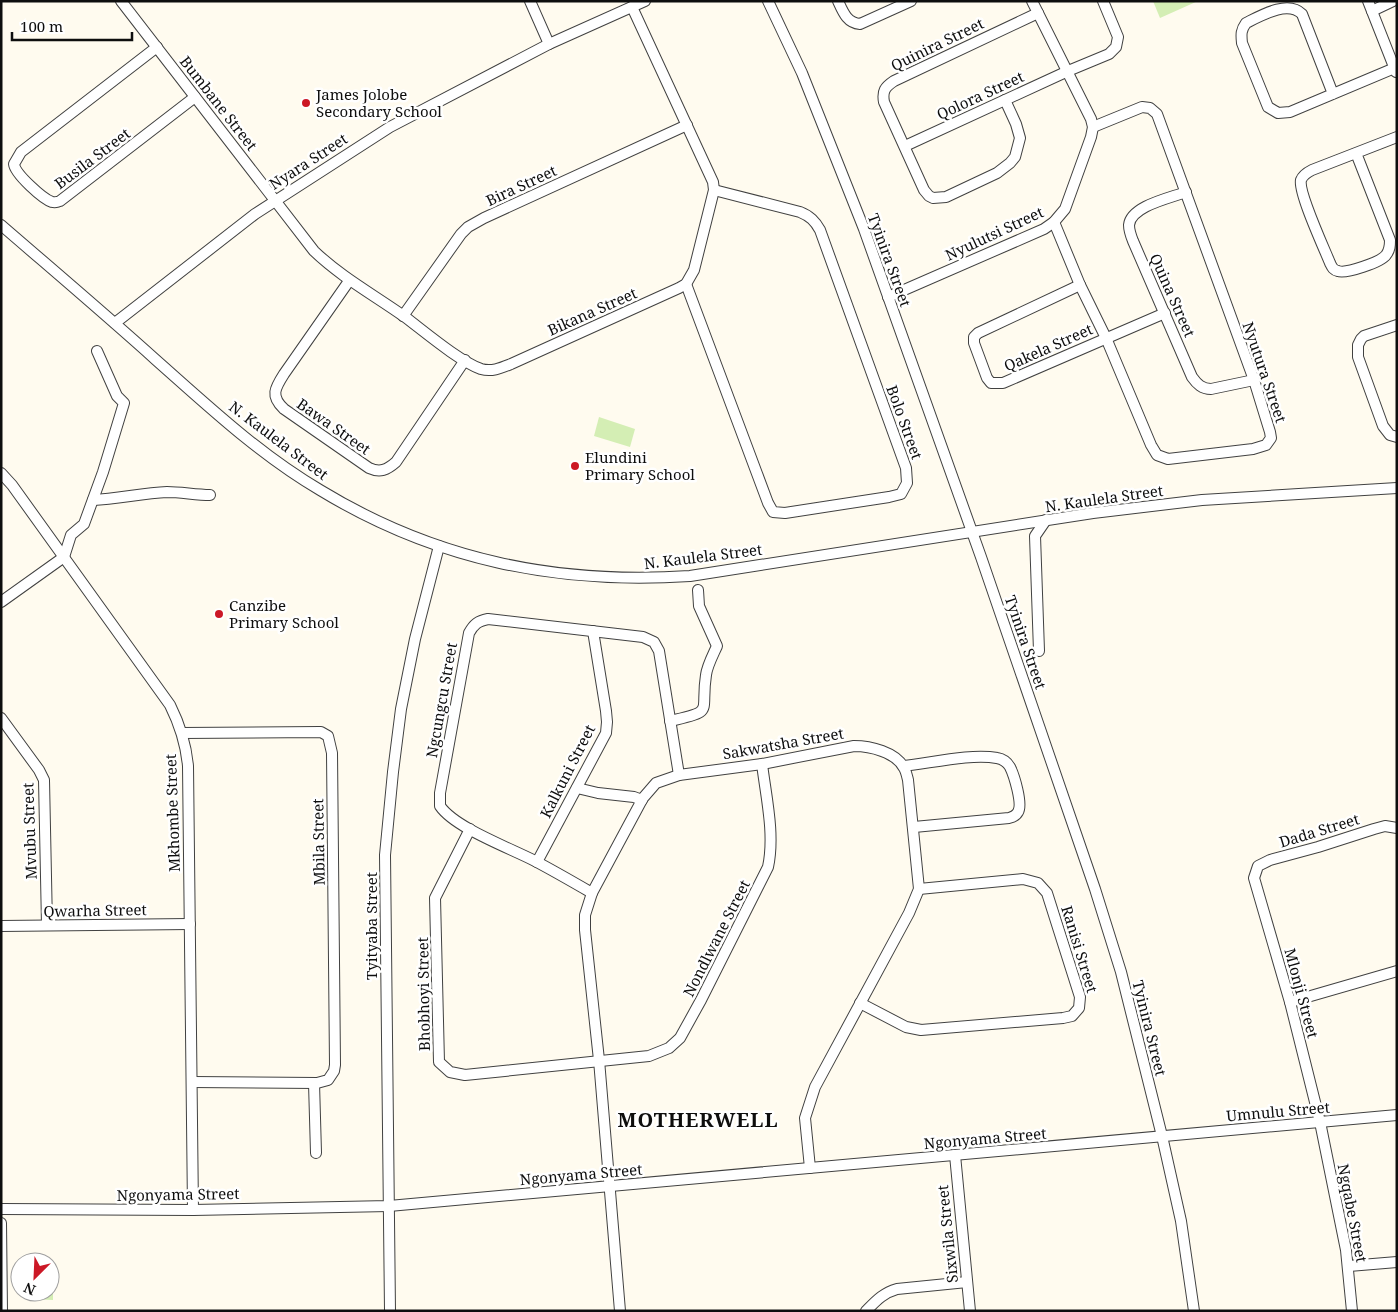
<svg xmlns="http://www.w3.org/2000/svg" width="1398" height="1312" viewBox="0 0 1398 1312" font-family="'Noto Serif',serif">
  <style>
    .green { fill: #d4eeb4 }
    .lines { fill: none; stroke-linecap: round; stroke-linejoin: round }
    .minor-casing { stroke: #414141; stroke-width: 12 }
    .minor { stroke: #fff; stroke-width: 10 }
    .poi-dot { fill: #cc1826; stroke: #fff; stroke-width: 2 }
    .labels { text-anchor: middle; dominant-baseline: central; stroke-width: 5; stroke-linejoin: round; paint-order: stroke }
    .street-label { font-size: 15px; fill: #0e0e0e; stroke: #fff }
    .poi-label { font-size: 15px; fill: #0e0e0e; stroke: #fff; text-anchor: start }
    .district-label { font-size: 20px; font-weight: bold; letter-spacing: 1px; fill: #0e0e0e; stroke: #fff }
  </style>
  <rect width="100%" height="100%" fill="#fffbef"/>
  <g class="green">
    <path d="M1153 1H1198L1160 18Z"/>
    <path d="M599 417 635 429 630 447 594 436Z"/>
    <path d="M50 1288H53V1300L30 1299V1292H50Z"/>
  </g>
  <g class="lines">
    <g class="minor-casing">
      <g id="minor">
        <path d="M121 1 314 251C341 277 374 295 405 317 425 332 459 361 481 369 492 372 501 368 511 364L679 288 686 284 694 270 714 190 713 182 632 7"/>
        <path d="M530 1 549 44"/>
        <path d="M768 1 802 73 864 229 981 557 1095 889 1121 972 1162 1136 1181 1221 1194 1311"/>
        <path d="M838 1C843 12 847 23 860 24L911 1"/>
        <path d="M1368 1 1396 72"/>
        <path d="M1372 11 1393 1"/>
        <path d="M157 47 21 152 14 164C15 174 43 199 52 202 56 203 56 202 60 201L195 97"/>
        <path d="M1333 94 1302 14C1288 0 1262 15 1246 23 1241 30 1241 34 1242 43L1268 107 1278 113 1290 112 1397 67"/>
        <path d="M1005 100 1016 124 1020 138 1015 157 1010 163 997 173 946 197 933 198 929 196 924 190 884 102C882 91 885 87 894 81L1038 13"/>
        <path d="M905 146 1068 71 1109 54 1116 47 1118 37 1103 1"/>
        <path d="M1356 153 1390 240C1390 245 1390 250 1386 255 1381 262 1346 274 1338 271 1333 270 1332 267 1330 263 1324 248 1298 192 1301 180 1303 175 1308 172 1312 170L1397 137"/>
        <path d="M1186 192C1170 198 1131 206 1129 225 1129 230 1131 236 1133 241L1192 377C1197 384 1202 389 1211 389L1254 380"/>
        <path d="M1054 222 1080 285 1106 338 1151 445 1157 455 1168 459 1253 449 1266 445 1271 438 1270 432 1254 380 1157 114 1150 108 1142 107 1093 127"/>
        <path d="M1 225C53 270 105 314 156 360 208 406 260 455 320 490 435 560 557 585 690 576L1093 513 1202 500 1397 488"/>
        <path d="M349 281 284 374C275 388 270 396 284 409L369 468C380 473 387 470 396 462L465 360"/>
        <path d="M686 284 768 503 773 512 785 513 889 497 901 494 907 483 906 468 820 230C815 221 810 216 800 212L714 190"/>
        <path d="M1080 285 978 333 974 337V343L987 378 991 383H1003L1165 313"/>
        <path d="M888 297 1044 229 1054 222 1065 209 1091 137 1093 127 1091 119 1032 1"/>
        <path d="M403 316 461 234 468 227 484 218 687 125"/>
        <path d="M115 323 255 214 390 127 549 44 645 1"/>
        <path d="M1397 325 1364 336 1361 339 1358 345V357L1383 426 1390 435 1397 437"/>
        <path d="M1 473 12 485 170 705C180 725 186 744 188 766L193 1210"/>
        <path d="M93 500C118 499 142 493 167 492 181 492 196 495 210 495"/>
        <path d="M1 602 64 557 71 535 84 524 103 472 124 403 117 396 97 351"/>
        <path d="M1039 651 1035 536 1046 520"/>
        <path d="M1 718 39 770 44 780 47 925"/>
        <path d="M670 721C716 711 700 713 706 675 707 666 713 655 717 646L699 606 698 590"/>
        <path d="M182 733 321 732 328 736 332 753 335 1065 334 1071 328 1080 317 1083 192 1082"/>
        <path d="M904 766C931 763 972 753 997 758 1003 759 1007 762 1010 767 1014 775 1023 804 1018 812 1016 816 1013 817 1009 818L914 827"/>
        <path d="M577 788 598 793 634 797 642 800"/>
        <path d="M470 829 435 898 439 1062 450 1072 465 1075 649 1056 669 1048 680 1038 701 1000 768 867C775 834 766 797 762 764"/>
        <path d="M537 862 606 733 607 722 606 711 593 631"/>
        <path d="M592 893C573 882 554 871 535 861 510 848 455 828 440 806V793L469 633C474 624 478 621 488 619L643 637 654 642 659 651 679 775"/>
        <path d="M1 926 190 924"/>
        <path d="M1290 1002 1397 971"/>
        <path d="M860 1003 906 1027 921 1030 1063 1018 1072 1016 1079 1008 1080 997 1047 893 1038 883 1023 879 919 889"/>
        <path d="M314 1083 316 1153"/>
        <path d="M955 1155 970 1311"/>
        <path d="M1 1209 193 1210 389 1206 1397 1115"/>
        <path d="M1 1223 2 1311"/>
        <path d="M1349 1266 1397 1262"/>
        <path d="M390 1311 385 855 393 772 401 709 415 639 439 546"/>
        <path d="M620 1311 599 1060 585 930V915L592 893 643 798 656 783 679 775 762 764 854 746C870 746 896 752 904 768 906 771 907 776 908 780L919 889 909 913 815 1087 805 1118 810 1168"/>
        <path d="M866 1311C876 1301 883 1293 897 1289L967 1282"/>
        <path d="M1352 1311 1346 1250 1320 1122 1290 1002 1254 878 1258 866 1270 860 1318 847 1374 829 1385 826 1397 828"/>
      </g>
    </g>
    <use href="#minor" class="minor"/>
  </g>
  <g class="poi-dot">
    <circle cx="306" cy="103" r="5"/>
    <circle cx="575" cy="466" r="5"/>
    <circle cx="219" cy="614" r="5"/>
  </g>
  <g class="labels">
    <g class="street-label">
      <text transform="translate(937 44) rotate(-26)">Quinira Street</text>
      <text transform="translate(980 95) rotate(-25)">Qolora Street</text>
      <text transform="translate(219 103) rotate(52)">Bumbane Street</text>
      <text transform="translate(92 158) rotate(-37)">Busila Street</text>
      <text transform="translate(308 161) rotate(-33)">Nyara Street</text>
      <text transform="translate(521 185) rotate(-25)">Bira Street</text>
      <text transform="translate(994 233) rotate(-25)">Nyulutsi Street</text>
      <text transform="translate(890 260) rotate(70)">Tyinira Street</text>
      <text transform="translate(1173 295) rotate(66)">Quina Street</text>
      <text transform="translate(592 311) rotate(-24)">Bikana Street</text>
      <text transform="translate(1048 347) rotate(-24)">Qakela Street</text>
      <text transform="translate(1265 372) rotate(71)">Nyutura Street</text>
      <text transform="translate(905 422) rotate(70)">Bolo Street</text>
      <text transform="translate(334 426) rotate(35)">Bawa Street</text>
      <text transform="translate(279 440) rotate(37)">N. Kaulela Street</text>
      <text transform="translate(1104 498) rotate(-8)">N. Kaulela Street</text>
      <text transform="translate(703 556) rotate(-7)">N. Kaulela Street</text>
      <text transform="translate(1026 642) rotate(71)">Tyinira Street</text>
      <text transform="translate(441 700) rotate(-80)">Ngcungcu Street</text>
      <text transform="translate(783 743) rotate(-10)">Sakwatsha Street</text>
      <text transform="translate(567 771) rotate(-63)">Kalkuni Street</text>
      <text transform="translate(172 813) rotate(-92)">Mkhombe Street</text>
      <text transform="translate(1319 830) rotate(-17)">Dada Street</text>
      <text transform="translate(29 831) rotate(-92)">Mvubu Street</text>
      <text transform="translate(318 842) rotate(-91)">Mbila Street</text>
      <text transform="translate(95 910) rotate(-1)">Qwarha Street</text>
      <text transform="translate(371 926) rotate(-90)">Tyityaba Street</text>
      <text transform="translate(716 938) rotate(-63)">Nondlwane Street</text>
      <text transform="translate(1080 949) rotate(73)">Ranisi Street</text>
      <text transform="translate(1302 993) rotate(75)">Mlonji Street</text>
      <text transform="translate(423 994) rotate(-91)">Bhobhoyi Street</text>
      <text transform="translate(1150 1028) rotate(76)">Tyinira Street</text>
      <text transform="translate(1278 1111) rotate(-5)">Umnulu Street</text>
      <text transform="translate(985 1138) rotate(-5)">Ngonyama Street</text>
      <text transform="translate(581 1174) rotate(-5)">Ngonyama Street</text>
      <text transform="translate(178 1194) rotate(-1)">Ngonyama Street</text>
      <text transform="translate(1353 1213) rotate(79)">Ngqabe Street</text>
      <text transform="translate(947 1234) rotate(-96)">Sixwila Street</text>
    </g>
    <g class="poi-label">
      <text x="316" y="94">James Jolobe<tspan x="316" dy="17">Secondary School</tspan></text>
      <text x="585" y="457">Elundini<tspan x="585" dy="17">Primary School</tspan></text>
      <text x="229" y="605">Canzibe<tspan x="229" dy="17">Primary School</tspan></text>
    </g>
    <g class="district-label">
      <text x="698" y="1119">MOTHERWELL</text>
    </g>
  </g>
  <rect width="1398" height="1312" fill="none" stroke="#0e0e0e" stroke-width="5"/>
  <g transform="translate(35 1277) rotate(204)"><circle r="24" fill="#ffffff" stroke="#9f9f9f"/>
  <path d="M0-4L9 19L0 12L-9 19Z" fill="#cc1826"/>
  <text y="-8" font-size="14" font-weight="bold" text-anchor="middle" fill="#0e0e0e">N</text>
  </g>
  <path d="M12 32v8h120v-8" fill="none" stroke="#0e0e0e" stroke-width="2.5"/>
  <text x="20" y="32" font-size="15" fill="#0e0e0e" stroke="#ffffff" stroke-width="4" paint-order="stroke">100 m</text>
</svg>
